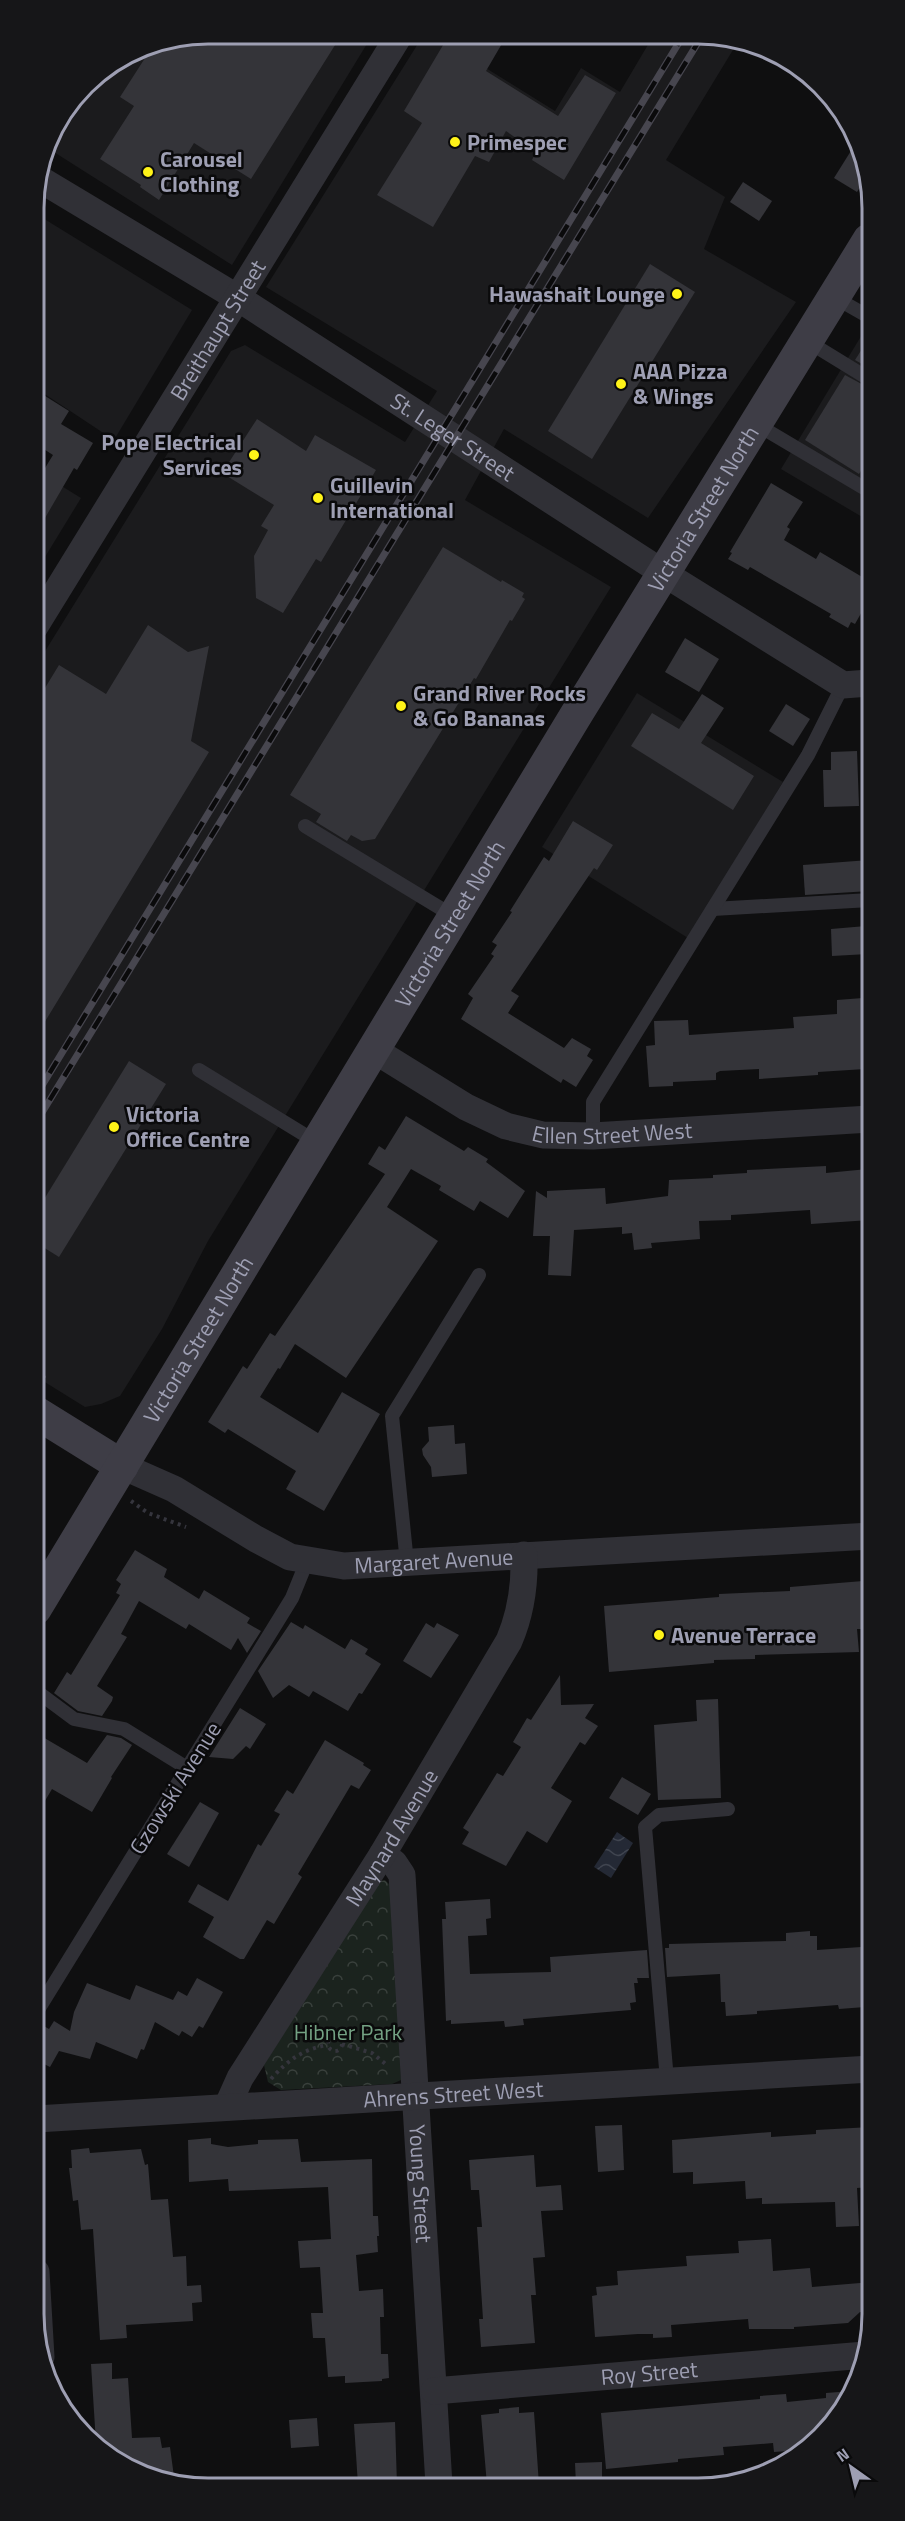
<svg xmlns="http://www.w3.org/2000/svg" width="905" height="2521" viewBox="0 0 905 2521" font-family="'Titillium Web',sans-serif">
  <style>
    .built { fill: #1b1b1d }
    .forest { fill: url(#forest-crowns) }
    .water { fill: url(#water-waves) }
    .building { fill: #343439 }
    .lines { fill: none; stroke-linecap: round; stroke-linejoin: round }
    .path { stroke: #35353d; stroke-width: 4; stroke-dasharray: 3 4.5; stroke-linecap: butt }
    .lane { stroke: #303036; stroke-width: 14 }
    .street { stroke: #303036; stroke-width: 27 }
    .secondary { stroke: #3e3d46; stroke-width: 33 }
    .rail-casing { stroke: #47464f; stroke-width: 7 }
    .rail { stroke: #0a0a0b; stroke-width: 4.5; stroke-dasharray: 14; stroke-linecap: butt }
    .poi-dot { fill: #fff318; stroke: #0a0a0b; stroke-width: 2 }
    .labels { text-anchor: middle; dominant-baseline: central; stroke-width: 5; stroke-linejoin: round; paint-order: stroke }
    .poi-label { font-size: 22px; font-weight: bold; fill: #9e9fb3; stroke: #0a0a0b; text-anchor: start }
    .street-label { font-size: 22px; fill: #9e9fb3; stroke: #0a0a0b }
    .park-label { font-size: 22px; fill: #73a183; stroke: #0a0a0b }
    .rim { fill: none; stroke: #9e9fb3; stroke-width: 3 }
  </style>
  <defs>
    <pattern id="forest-crowns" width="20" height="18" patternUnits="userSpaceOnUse" patternTransform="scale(1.5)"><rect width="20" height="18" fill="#1b231e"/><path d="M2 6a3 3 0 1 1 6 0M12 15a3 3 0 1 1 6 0" fill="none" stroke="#39403c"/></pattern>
    <pattern id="water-waves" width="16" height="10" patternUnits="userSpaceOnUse" patternTransform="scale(1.5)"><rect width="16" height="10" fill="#242935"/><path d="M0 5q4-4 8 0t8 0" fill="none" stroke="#404550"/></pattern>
  </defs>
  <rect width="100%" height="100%" fill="#0f0f10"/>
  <g class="built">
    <path d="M207 33 373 34 232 265 46 147 51 130 92 76 141 46Z"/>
    <path d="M424 34H431L555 111 581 68 620 92 652 38 649 36H732L739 40 666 160 725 197 704 249 796 302 648 518 504 429 465 500 611 587 208 1241 162 1329 120 1396 101 1404 85 1407 35 1376 34 669 231 351 245 345 405 442 437 391 266 287Z"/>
    <path d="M33 212 192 310 114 440 34 387Z"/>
    <path d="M869 323V521L781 469Z"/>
    <path d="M34 469 81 498 34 575Z"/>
    <path d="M637 693 783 782 688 938 542 847Z"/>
  </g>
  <path class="forest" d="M385 1880 394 1889 401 2080 392 2084 281 2090 268 2082 264 2065 377 1882Z"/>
  <path class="water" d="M617 1832 633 1843 611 1878 594 1867Z"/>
  <g class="building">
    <path d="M207 33 342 34 251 179 194 143 159 200 140 187 141 185 100 159 134 106 120 97 154 44Z"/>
    <path d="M449 35H507L486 71 558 116 585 75 616 93 564 180 532 160 536 152 506 131 489 162 475 156 433 227 377 195 422 123 404 111Z"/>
    <path d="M854 146 869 173 857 192 834 178Z"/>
    <path d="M743 182 772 201 759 221 730 202Z"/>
    <path d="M650 264 695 292 592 459 548 431Z"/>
    <path d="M869 338V368L855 360Z"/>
    <path d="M845 375 869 388V458L859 474 805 440Z"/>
    <path d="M34 389 69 411 61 424 93 443 77 470 74 468 34 537V486L53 455 39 446 43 439 34 433Z"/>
    <path d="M257 419 306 451 315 435 376 470 321 562 316 559 283 613 256 598 254 556 268 530 261 526 274 505 222 473Z"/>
    <path d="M771 483 803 502 787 527 790 529 784 540 816 559 820 552 869 581V599L855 624 851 622 848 628 829 617 831 614 750 567 748 570 728 559 732 553 730 552Z"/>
    <path d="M443 547 501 582 502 580 524 593 522 597 525 599 512 621 510 620 476 679 474 678 375 839 362 841 351 835 347 841 316 822 321 814 290 795Z"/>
    <path d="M148 625 188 652 209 646 191 741 209 752 35 1038 34 706 59 665 106 694Z"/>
    <path d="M685 638 719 659 699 692 665 672Z"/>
    <path d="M702 694 724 708 701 743 754 776 733 810 631 746 652 713 679 729Z"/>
    <path d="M786 704 810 719 793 746 769 731Z"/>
    <path d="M857 751 859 806 824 807 823 770H831V752Z"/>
    <path d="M573 821 613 845 597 870 594 868 511 991 519 996 508 1013 564 1048 572 1038 591 1049 587 1056 593 1060 576 1087 563 1079 561 1083 461 1019 473 998 468 994 494 956 491 954 497 945 492 942 512 912 510 911 544 857 549 861Z"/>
    <path d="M869 860 870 891 805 895 803 865Z"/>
    <path d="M866 926 868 954 832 956 831 929Z"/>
    <path d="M863 998 867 1048 865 1069 818 1072V1075L759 1079V1069L720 1071 716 1073V1080L673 1082V1086L649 1087 646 1046 655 1045 654 1021 688 1020 689 1035 794 1028 793 1017 837 1014V1000Z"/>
    <path d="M129 1061 166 1084 59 1257 35 1242V1214Z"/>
    <path d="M406 1116 464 1151 468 1147 488 1159 486 1162 525 1191 508 1218 480 1201 474 1211 439 1190 441 1186 411 1169 387 1207 438 1241 346 1378 295 1344 280 1369 278 1368 260 1397 318 1433 342 1392 380 1414 324 1511 286 1489 296 1471 228 1429 225 1433 208 1422 243 1366 247 1369 270 1333 275 1336 385 1174 368 1164 379 1146 385 1150Z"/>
    <path d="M826 1166V1173L868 1169 870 1220 811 1224 810 1210 731 1215V1220L699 1221 700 1239 651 1243 652 1248 634 1250 632 1233 622 1234V1227L574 1230 571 1276 548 1275 550 1236H533L536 1191 547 1198V1191L605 1188 606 1204 668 1196 669 1180 713 1178V1175L747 1173V1170Z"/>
    <path d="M454 1425 455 1444 465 1443 467 1474 432 1477 431 1467 423 1455 422 1449 429 1441 428 1427Z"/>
    <path d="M135 1550 167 1569 164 1577 199 1599 204 1590 250 1618 247 1623 261 1631 247 1653 238 1638 231 1650 189 1624 186 1629 139 1601 121 1634 127 1637 97 1686 113 1697 112 1701 102 1716 78 1711 54 1693 67 1672 71 1675 120 1595 116 1593 121 1584 116 1580Z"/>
    <path d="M863 1581 867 1629H857L859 1652 755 1655V1659L714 1660V1663L609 1672 604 1606 719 1597V1594L790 1591V1587Z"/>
    <path d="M291 1622 303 1629 305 1625 345 1649 351 1639 368 1649 365 1654 381 1664 362 1694 359 1693 348 1711 313 1691 309 1697 289 1685 273 1698 258 1671Z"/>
    <path d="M426 1623 434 1628 437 1623 459 1635 431 1678 403 1661Z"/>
    <path d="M560 1675 561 1705 594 1704 585 1718 598 1726 585 1745 580 1742 551 1788 572 1801 547 1843 527 1831 506 1866 462 1844 469 1832 463 1828 497 1773 503 1776 521 1747 513 1742 527 1718 531 1720Z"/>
    <path d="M718 1699 721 1798 658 1800 654 1725 697 1721 696 1700Z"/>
    <path d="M240 1708 266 1724 250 1749 246 1746 233 1759 209 1757Z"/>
    <path d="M36 1733 87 1763 107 1735 121 1738 132 1745 111 1777 112 1778 92 1812 52 1789 36 1816Z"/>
    <path d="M325 1740 364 1763 363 1765 371 1770 359 1789 351 1785 298 1874 302 1877 274 1924 267 1920 244 1959H240L203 1937 214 1917 188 1902 198 1884 228 1901 258 1844 261 1846 280 1814 274 1811 287 1790 293 1794Z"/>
    <path d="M622 1777 651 1794 638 1815 609 1798Z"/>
    <path d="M200 1802 219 1813 189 1867 167 1854Z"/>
    <path d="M490 1899 491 1918 486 1919 487 1935 468 1936 470 1974 551 1972 550 1957 647 1950 649 1978H637L638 1983H634L636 2002 630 2003 631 2010 523 2019 524 2025 505 2027 504 2021 451 2024V2020L446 2021 442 1919H446L445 1902Z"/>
    <path d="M810 1931V1936H817V1950L861 1947 865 2007 839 2009 838 2005 757 2011V2014L726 2016 725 2002H721L720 1974 667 1977 665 1948H669V1944L786 1941V1933Z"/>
    <path d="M197 1978 223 1992 203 2028 199 2026 192 2037 182 2031 179 2036 155 2022 144 2050 141 2049 137 2059 96 2042 90 2059 59 2051 50 2067 36 2060V2035L42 2025 49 2029 54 2021 70 2031 74 2012 87 1983 130 2000 136 1985 173 2000 178 1991 187 1996Z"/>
    <path d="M622 2125 624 2170 598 2172 595 2126Z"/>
    <path d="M871 2127V2187L857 2188 859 2226 836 2227 835 2202 762 2204V2198L746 2199 745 2181 693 2184V2172L673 2173 672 2140 771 2132V2137L816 2134V2130Z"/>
    <path d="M211 2138V2144L228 2147 258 2144V2140L298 2139 301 2162 372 2159 373 2216H378L379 2236H377L378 2252 356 2255 359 2291 383 2289 384 2317H380L381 2354H388L389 2378 382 2379V2381L345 2383V2376L328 2377 325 2338H313L311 2313H323L320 2267 300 2268 298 2241 331 2239 328 2187 229 2191 228 2179 189 2182 188 2140Z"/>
    <path d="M89 2148 90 2153 141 2149 145 2165 148 2164 151 2200 168 2199 173 2257 186 2256 187 2286 201 2285 202 2302 192 2303 193 2321 126 2325 127 2338 100 2340 93 2229 81 2230 78 2200 73 2201 69 2168H72L71 2150Z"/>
    <path d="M534 2155 536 2187 561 2185 563 2210 541 2211 545 2257 533 2258 536 2295H531L535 2343 481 2347 479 2319H483L477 2227H482L479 2190H471L469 2160Z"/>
    <path d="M771 2239 773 2271 810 2268 812 2287 872 2282V2312H860L848 2323 794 2327V2329H749L748 2319 671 2325 672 2337 653 2338V2334H638L595 2337 592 2296 597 2295 596 2287 618 2285 617 2271 687 2266 686 2256 739 2253 738 2241Z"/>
    <path d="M112 2363V2379L128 2378 132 2438 160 2437 162 2448 170 2447 174 2477 161 2478 96 2443 91 2364Z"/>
    <path d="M852 2391 829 2428 803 2450 774 2452 773 2443 723 2447 724 2455 678 2459V2462L606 2469 601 2413 760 2399V2396L786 2394 787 2402 826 2398V2393Z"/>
    <path d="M519 2407V2413L534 2412 539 2485H487L481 2415 499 2413V2409Z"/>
    <path d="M317 2418 319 2446 291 2448 289 2420Z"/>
    <path d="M395 2422 397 2485H358L354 2424Z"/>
    <path d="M602 2462V2485H576L575 2463Z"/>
  </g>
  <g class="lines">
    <g class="path">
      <path d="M35 1372 44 1377 41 1384"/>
      <path d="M131 1501 148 1513 186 1527"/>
      <circle cx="335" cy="2044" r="7"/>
      <path d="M342 2044 372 2053 388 2066"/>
      <path d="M271 2079C288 2060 303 2049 328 2045"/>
    </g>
    <g class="lane">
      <path d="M834 297 869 317"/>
      <path d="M807 341 869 379"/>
      <path d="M756 424 869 491"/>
      <path d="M305 826 455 917"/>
      <path d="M713 909 870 900"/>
      <path d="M199 1070 318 1143"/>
      <path d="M593 1136V1102L808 755 843 685"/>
      <path d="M407 1563 392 1416 479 1275"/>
      <path d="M35 1690 74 1719 124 1729 187 1768"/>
      <path d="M36 2013 292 1598 307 1561"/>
      <path d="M667 2080 645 1827 659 1815 728 1809"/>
    </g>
    <g class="street">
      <path id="s1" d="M38 178 238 298 665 574 843 685 869 683"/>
      <path id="s2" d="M34 628 400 34"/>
      <path id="s3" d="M374 1050 466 1107 506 1126 543 1135 593 1136 870 1119"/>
      <path id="s4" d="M122 1466 174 1489 256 1539 290 1557 344 1566 871 1536"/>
      <path id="s5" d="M382 1855 394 1863 402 1875 439 2485"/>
      <path id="s6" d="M227 2107 240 2078 382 1855 509 1641C521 1613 525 1586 524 1555"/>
      <path id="s7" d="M36 2119 871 2069"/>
      <path d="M36 2272 41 2357"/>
      <path id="s8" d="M434 2391 865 2355"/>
    </g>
    <g class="secondary">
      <path d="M35 1412 122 1466"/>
      <path id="s9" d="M35 1609 576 715 869 240"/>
    </g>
    <g class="rail-casing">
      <g id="rail">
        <path d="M35 1097 683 36"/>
        <path d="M35 1124 702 36"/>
      </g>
    </g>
    <use href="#rail" class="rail"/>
  </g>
  <g class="poi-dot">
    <circle cx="455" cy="142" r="6"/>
    <circle cx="148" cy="172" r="6"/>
    <circle cx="677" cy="294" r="6"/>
    <circle cx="621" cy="384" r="6"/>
    <circle cx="254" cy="455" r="6"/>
    <circle cx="318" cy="498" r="6"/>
    <circle cx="401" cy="706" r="6"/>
    <circle cx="114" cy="1127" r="6"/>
    <circle cx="659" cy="1635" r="6"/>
  </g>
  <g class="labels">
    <g class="poi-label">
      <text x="467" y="142">Primespec</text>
      <text x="160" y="159">Carousel<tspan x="160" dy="25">Clothing</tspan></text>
      <text x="665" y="294" text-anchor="end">Hawashait Lounge</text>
      <text x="633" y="371">AAA Pizza<tspan x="633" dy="25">&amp; Wings</tspan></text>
      <text x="242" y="442" text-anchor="end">Pope Electrical<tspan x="242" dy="25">Services</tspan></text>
      <text x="330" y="485">Guillevin<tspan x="330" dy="25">International</tspan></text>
      <text x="413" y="693">Grand River Rocks<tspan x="413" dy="25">&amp; Go Bananas</tspan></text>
      <text x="126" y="1114">Victoria<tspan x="126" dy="25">Office Centre</tspan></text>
      <text x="671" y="1635">Avenue Terrace</text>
    </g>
    <g class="street-label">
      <text stroke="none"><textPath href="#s2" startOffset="350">Breithaupt Street</textPath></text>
      <text stroke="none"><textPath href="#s1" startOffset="489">St. Leger Street</textPath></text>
      <text stroke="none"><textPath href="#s9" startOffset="1287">Victoria Street North</textPath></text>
      <text stroke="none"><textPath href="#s9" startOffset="801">Victoria Street North</textPath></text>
      <text stroke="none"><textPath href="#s3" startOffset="260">Ellen Street West</textPath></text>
      <text stroke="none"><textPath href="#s9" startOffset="315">Victoria Street North</textPath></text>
      <text stroke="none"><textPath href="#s4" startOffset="336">Margaret Avenue</textPath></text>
      <text transform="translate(175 1788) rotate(-58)">Gzowski Avenue</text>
      <text stroke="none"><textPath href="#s6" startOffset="316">Maynard Avenue</textPath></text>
      <text stroke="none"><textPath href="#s7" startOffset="418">Ahrens Street West</textPath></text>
      <text stroke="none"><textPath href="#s5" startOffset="338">Young Street</textPath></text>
      <text stroke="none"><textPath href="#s8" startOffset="216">Roy Street</textPath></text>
    </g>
    <g class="park-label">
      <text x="348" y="2032">Hibner Park</text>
    </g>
  </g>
  <path d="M0 0H905V2521H0ZM208 44H698A164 164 0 0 1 862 208V2314A164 164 0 0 1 698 2478H208A164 164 0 0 1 44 2314V208A164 164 0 0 1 208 44Z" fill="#161618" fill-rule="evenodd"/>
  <path class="rim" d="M208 44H698A164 164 0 0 1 862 208V2314A164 164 0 0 1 698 2478H208A164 164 0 0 1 44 2314V208A164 164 0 0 1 208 44Z"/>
  <g transform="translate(851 2467) rotate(326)" stroke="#0a0a0b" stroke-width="4.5" paint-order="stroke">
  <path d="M0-4.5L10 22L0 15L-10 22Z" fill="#9e9fb3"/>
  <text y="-9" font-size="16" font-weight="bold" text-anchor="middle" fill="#9e9fb3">N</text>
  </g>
</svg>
